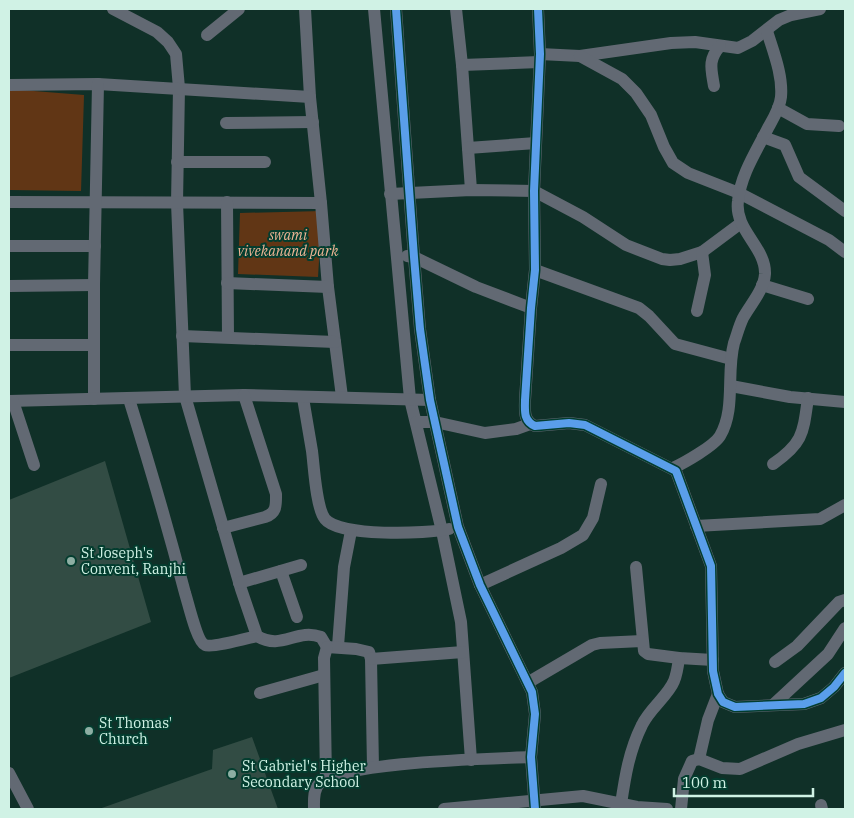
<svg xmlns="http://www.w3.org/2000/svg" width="854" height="818" viewBox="0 0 854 818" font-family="'IBM Plex Serif',serif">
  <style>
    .green { fill: #613615 }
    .building { fill: #324c44 }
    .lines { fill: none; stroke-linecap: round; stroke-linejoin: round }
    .minor { stroke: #626973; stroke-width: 12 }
    .cycleway-casing { stroke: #033d2f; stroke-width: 11 }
    .cycleway { stroke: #5a9eea; stroke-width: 8 }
    .poi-dot { fill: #8daea3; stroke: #033d2f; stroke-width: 2 }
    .labels { text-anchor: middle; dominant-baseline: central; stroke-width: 4; stroke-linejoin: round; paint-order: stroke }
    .park-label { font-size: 14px; font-style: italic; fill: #edb494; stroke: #033d2f }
    .poi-label { font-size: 14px; fill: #d0f2e5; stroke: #033d2f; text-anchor: start }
  </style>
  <rect width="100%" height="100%" fill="#103028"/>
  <g class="green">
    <path d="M9 89 84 95 81 191 9 190Z"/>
    <path d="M322 211 318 277 238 274 240 213Z"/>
  </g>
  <g class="building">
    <path d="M105 461 151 622 9 678V500Z"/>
    <path d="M252 737 278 809H99L212 769 213 750Z"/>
  </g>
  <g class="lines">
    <g class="minor">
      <path d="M113 9 157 32 168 42 176 54 179 88 177 203 185 396 241 589 257 636C282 651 296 628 321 637L327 647"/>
      <path d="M305 9 310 97 321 203"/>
      <path d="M374 9 410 399 442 531 461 622 471 760"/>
      <path d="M396 9 414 257 420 329 430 400 458 527 480 585 532 692 535 714 531 757 535 809"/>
      <path d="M456 9 462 65 471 190"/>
      <path d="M538 9 540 54 534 191 535 270 531 308 525 400C525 410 523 421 535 426L569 423 585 425 676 471 711 566 713 671 718 694 723 702 735 707 804 704 821 698 834 687 845 673"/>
      <path d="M207 35 239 9"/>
      <path d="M540 54 580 56 671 43 695 42 738 48 752 41 779 20 791 15 820 9"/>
      <path d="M580 56 622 79 636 93 651 115 664 147 673 163 688 173 739 193 829 240 845 252"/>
      <path d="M462 65 539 62"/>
      <path d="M9 85 98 84 310 97"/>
      <path d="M714 86C711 68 708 60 720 46"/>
      <path d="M778 108 807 124 839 126"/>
      <path d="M226 123 313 122"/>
      <path d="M763 137 785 145 799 177 845 211"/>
      <path d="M468 148 536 143"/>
      <path d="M177 162H265"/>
      <path d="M390 194 471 190 534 191 583 217 626 245 662 259 670 260 680 259 702 252 741 223"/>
      <path d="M9 202 321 203 328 287 342 397"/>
      <path d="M227 202 228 337"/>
      <path d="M9 246H95"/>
      <path d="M407 256 414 257 476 287 531 308"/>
      <path d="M535 270 639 308 649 316 675 344 731 359"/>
      <path d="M227 283 328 287"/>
      <path d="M762 285 808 299"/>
      <path d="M9 286 94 285"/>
      <path d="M697 311 705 275 702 252"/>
      <path d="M182 336 335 342"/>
      <path d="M9 345H94"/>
      <path d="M731 386 790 397 845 402"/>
      <path d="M303 398C306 416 309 433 312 451 314 466 316 508 325 519 339 537 427 534 449 529"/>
      <path d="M94 399V285L98 84"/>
      <path d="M129 399C149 463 168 528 185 593 188 602 197 642 205 645 212 648 248 638 257 636"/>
      <path d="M9 401 244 395 430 400"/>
      <path d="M13 401 34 465"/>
      <path d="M416 422H435L485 433 516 429 530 424"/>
      <path d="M773 464C803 443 803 434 808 398"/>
      <path d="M673 468C684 463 714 446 720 436 736 409 726 373 734 343 737 335 739 326 743 318 750 305 764 290 765 274 766 247 734 230 738 201 741 174 756 152 768 128 773 119 780 108 781 97 783 75 773 51 767 31"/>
      <path d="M696 526 820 519 845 505"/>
      <path d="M223 528 265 517C277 513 276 505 276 494L244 395"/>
      <path d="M636 567 644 651 648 654 679 658 713 660"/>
      <path d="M281 571 297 617"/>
      <path d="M239 583 301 565"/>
      <path d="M480 585 561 548 583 535 593 518 601 484"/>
      <path d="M338 646 344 567 351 531"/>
      <path d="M327 647 356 649 369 652 371 659 373 767"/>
      <path d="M371 659 463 652"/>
      <path d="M775 662 797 646 839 602 845 600"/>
      <path d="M529 682 592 645 600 643 642 641"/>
      <path d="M260 693 324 675"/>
      <path d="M773 705 828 654 845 628"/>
      <path d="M699 759 708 720 718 694"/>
      <path d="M9 773 28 809"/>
      <path d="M326 779 324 658 327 647"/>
      <path d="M621 804C625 777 629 751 642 725 650 708 668 696 674 681 677 674 678 666 679 658"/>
      <path d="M821 805 822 809"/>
      <path d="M314 809C314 801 313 790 319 784 344 761 492 759 531 757"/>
      <path d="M444 809 583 796 637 807 667 809"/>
      <path d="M681 809 684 779 692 761 699 759 722 768 740 769 798 744 845 730"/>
    </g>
    <g class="cycleway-casing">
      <g id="cycleway">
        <path d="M396 9 414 257 420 329 430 400 458 527 480 585 532 692 535 714 531 757 535 809"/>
        <path d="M538 9 540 54 534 191 535 270 531 308 525 400C525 410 523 421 535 426L569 423 585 425 676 471 711 566 713 671 718 694 723 702 735 707 804 704 821 698 834 687 845 673"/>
      </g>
    </g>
    <use href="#cycleway" class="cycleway"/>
  </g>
  <g class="poi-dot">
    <circle cx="71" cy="561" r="5"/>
    <circle cx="89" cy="731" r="5"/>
    <circle cx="232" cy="774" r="5"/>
  </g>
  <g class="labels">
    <g class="park-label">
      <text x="288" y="235">swami<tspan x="288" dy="16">vivekanand park</tspan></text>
    </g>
    <g class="poi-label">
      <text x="81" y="553">St Joseph's<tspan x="81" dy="16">Convent, Ranjhi</tspan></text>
      <text x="99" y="723">St Thomas'<tspan x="99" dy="16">Church</tspan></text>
      <text x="242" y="766">St Gabriel's Higher<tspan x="242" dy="16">Secondary School</tspan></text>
    </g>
  </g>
  <rect width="854" height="818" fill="none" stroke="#d0f2e5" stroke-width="20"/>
  <path d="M674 788v8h139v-8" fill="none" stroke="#d0f2e5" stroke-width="2.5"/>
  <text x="682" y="788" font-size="15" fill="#d0f2e5" stroke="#033d2f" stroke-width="4" paint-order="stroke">100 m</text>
</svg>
